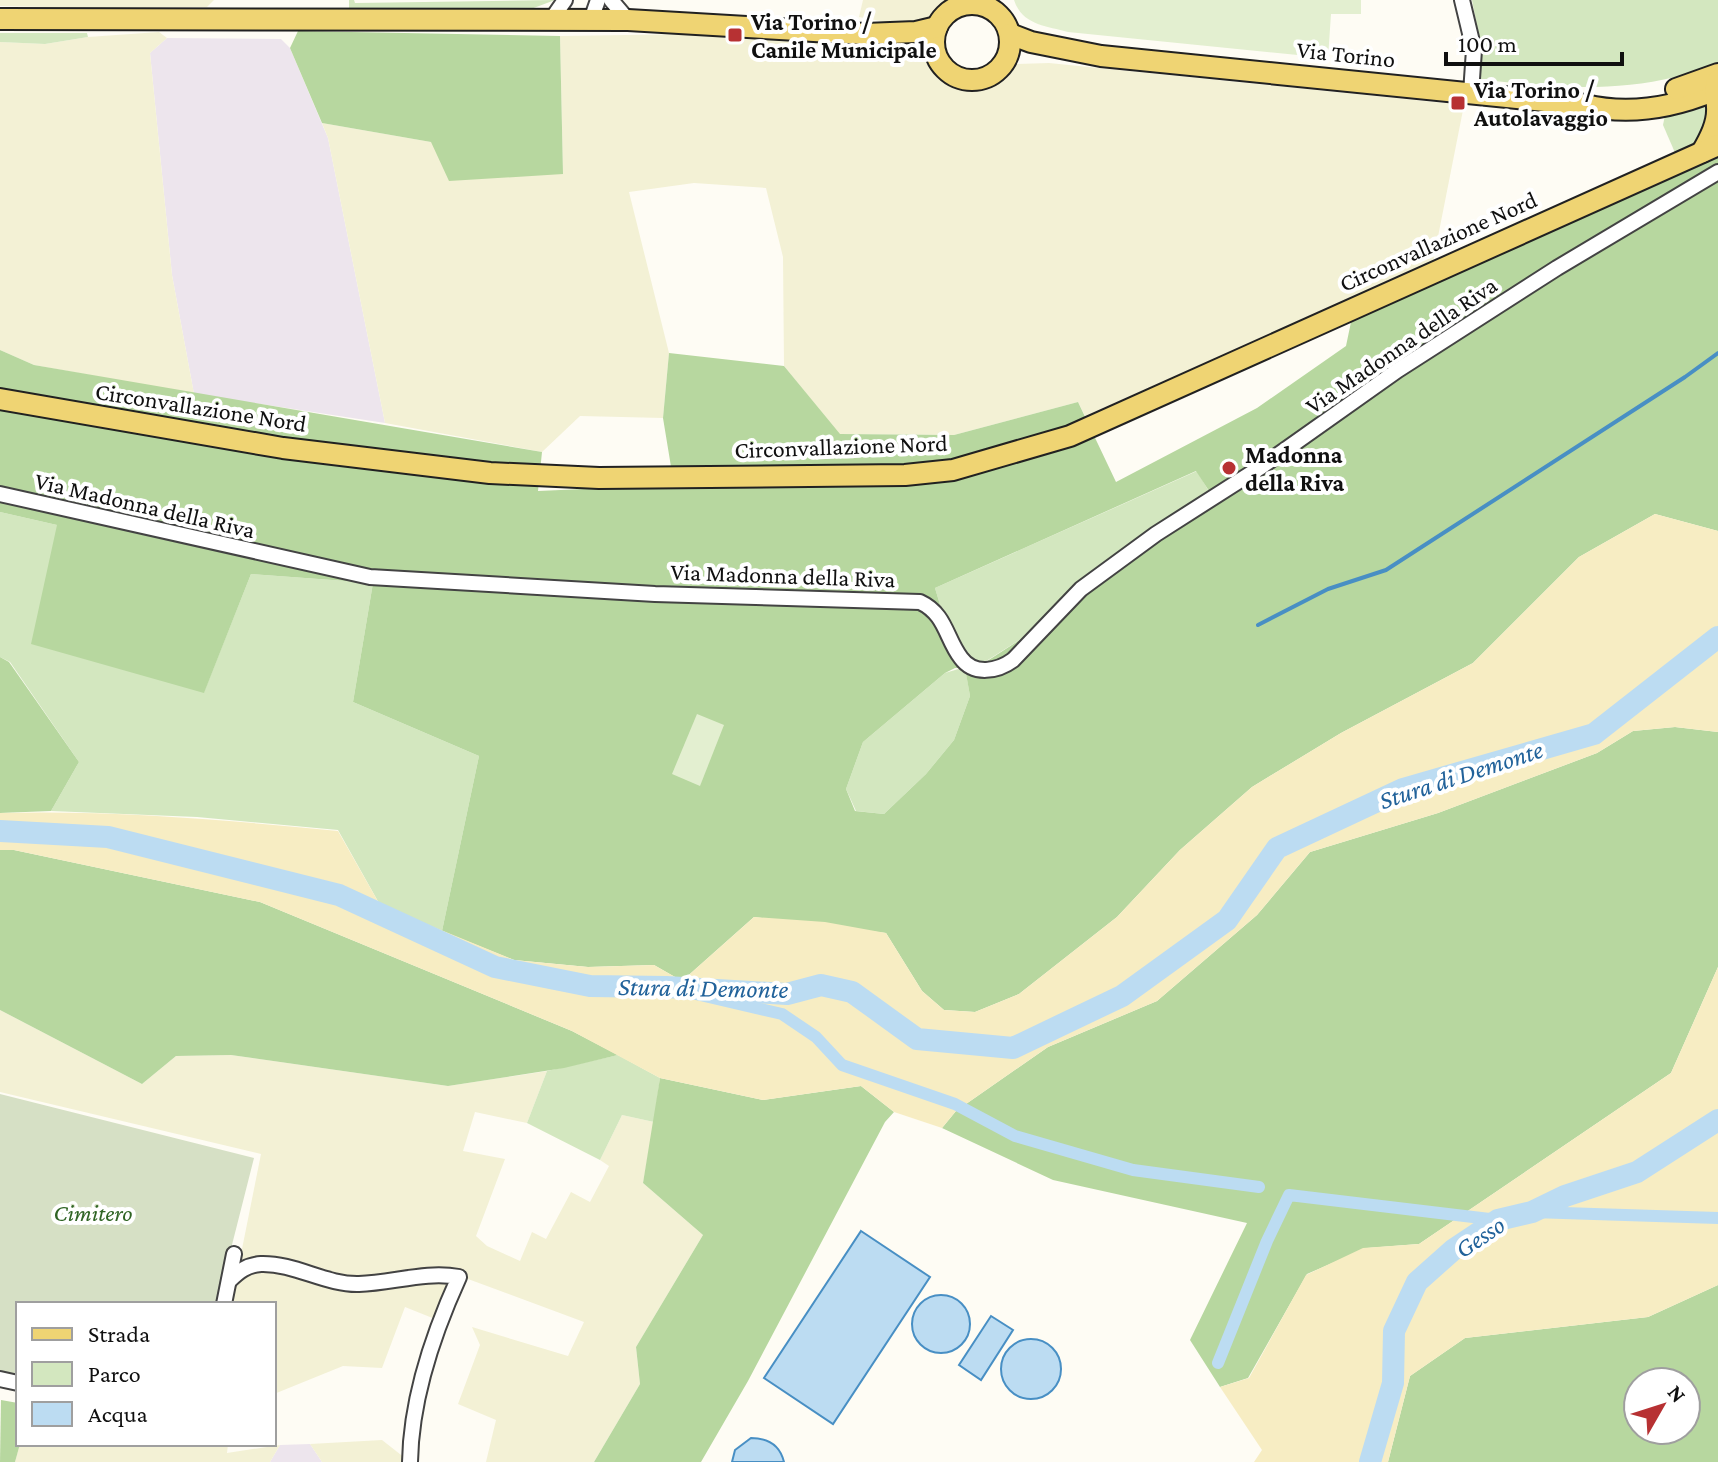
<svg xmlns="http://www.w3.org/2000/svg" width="1718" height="1462" viewBox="0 0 1718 1462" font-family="'Crimson Pro',serif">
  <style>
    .industrial { fill: #ede5ed }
    .farmland { fill: #f3f1d5 }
    .green { fill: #d3e7bf }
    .forest { fill: #b7d79f; fill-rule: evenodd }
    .sand { fill: #f7edc3 }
    .cemetery { fill: #d6e0c5 }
    .pitch { fill: #e3efd0 }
    .water { fill: #bcdcf2; stroke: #488fc4; stroke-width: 2 }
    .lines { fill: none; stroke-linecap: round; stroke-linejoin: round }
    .stream { stroke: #488fc4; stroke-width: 4 }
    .canal { stroke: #bcdcf2; stroke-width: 12 }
    .river { stroke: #bcdcf2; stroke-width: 22 }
    .minor-casing { stroke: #434343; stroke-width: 18 }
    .primary-casing { stroke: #212121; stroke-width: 24 }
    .minor { stroke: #fff; stroke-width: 14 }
    .primary { stroke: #efd473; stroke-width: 20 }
    .poi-dot { fill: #b73133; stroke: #fff; stroke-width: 3 }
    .labels { text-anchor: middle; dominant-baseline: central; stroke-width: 8; stroke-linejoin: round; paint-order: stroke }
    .poi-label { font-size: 24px; font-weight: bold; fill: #101010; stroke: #fff; text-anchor: start }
    .street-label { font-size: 24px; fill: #101010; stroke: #fff }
    .park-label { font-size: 24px; font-style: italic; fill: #2f6424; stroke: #fff }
    .water-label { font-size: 26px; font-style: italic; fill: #21629a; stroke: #fff }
  </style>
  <rect width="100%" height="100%" fill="#fefcf4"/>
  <g class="industrial">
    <path d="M167 38 281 39 290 48 328 138 385 423 194 394 172 275 150 53Z"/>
    <path d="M310 1444 322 1462H270L280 1445Z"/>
  </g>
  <g class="farmland">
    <path d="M0 0H214L207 7 92 8 0 6Z"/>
    <path d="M863 0H957L928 19 891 23 859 17Z"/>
    <path d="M159 32 167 38 150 53 172 275 194 394 34 365 0 350V42L45 44 88 37Z"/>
    <path d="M694 34 904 48 927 55 944 76 962 86 988 85 1017 64 1049 63 1464 105 1433 262 1085 416 1078 402 954 435 839 434 784 366 783 257 766 188 694 183 629 192 669 353 663 418 580 416 542 452 385 423 328 138 322 123 431 142 563 173 560 36Z"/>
    <path d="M0 1010 142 1084 176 1056 231 1055 448 1086 547 1071 527 1123 475 1112 463 1151 505 1159 476 1236 487 1246 520 1261 532 1232 546 1239 571 1192 590 1202 609 1166 600 1160 622 1115 654 1122 643 1183 703 1235 636 1347 640 1384 594 1462H486L496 1420 458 1404 480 1345 472 1327 568 1356 584 1322 468 1279 443 1296 435 1319 405 1307 382 1368 343 1366 274 1394V1304H231L261 1154 0 1092Z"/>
    <path d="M382 1440 410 1462H322L310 1444Z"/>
    <path d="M20 1444H228L227 1453 280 1445 270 1462H15Z"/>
  </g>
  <g class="green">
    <path d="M349 0H354L355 3 555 0 523 12H349Z"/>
    <path d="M1472 0H1718V65L1680 84 1675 77C1610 93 1544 87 1478 79L1481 48Z"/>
    <path d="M0 33H87L88 37 45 44 0 42Z"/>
    <path d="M1703 105 1710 116 1701 142 1676 155 1663 125 1666 110Z"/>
    <path d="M1197 471 1211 495 1057 607 1024 637 980 665 961 653 944 618 935 588Z"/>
    <path d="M0 512 57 525 204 692 251 574 373 583 353 702 479 756 442 931 380 905 338 830 197 817 51 811 79 762 10 662 0 657Z"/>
    <path d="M965 667 970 696 954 740 926 774 884 814 856 811 846 789 863 742 945 673Z"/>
    <path d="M618 1055 660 1078 654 1122 622 1115 600 1160 527 1123 547 1071Z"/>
  </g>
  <g class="forest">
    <path d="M298 31 560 36 563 174 449 181 431 142 322 123 290 48Z"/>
    <path d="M1718 151V531L1655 514 1579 557 1473 663 1341 733 1252 787 1180 850 1117 917 1019 994 975 1012 944 1010 922 991 886 933 754 917 682 981 654 965 588 967 514 960 442 931 479 756 353 702 373 583 251 574 204 693 31 644 57 525 0 512V350L34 365 542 452 538 491 674 485 663 418 669 353 784 366 840 434 954 435 1078 402 1116 482 1257 408 1346 346 1351 322 1587 215ZM1196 471 1211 494 1057 607 1024 637 981 665 961 653 944 618 935 588ZM955 668H965L970 696 954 740 926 774 884 814 855 811 846 789 863 742 945 673Z"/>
    <path d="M0 657 9 662 79 762 51 811 0 813Z"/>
    <path d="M1675 727 1718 732V967L1671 1073 1419 1244 1367 1248 1307 1274 1248 1378 1220 1387 1190 1340 1247 1223 1053 1180 942 1128 956 1111 1048 1047 1157 1001 1257 915 1310 852 1438 813 1597 753 1633 731Z"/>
    <path d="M0 850H14L260 902 572 1031 618 1055 564 1068 448 1086 231 1055 176 1056 142 1084 0 1010Z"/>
    <path d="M660 1078 763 1100 861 1086 894 1112 885 1122 748 1381 701 1462H594L640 1384 636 1347 703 1235 643 1183Z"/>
    <path d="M1718 1285V1462H1388L1410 1376 1465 1338 1648 1317ZM1638 1382H1686V1430H1638Z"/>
    <path d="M1 1400 18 1403 20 1444 15 1462H0Z"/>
  </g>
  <g class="sand">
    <path d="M1655 514 1718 531V732L1675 727 1633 731 1597 753 1438 813 1310 852 1257 915 1157 1001 1048 1047 956 1111 942 1128 894 1112 861 1086 763 1100 660 1078 572 1031 260 902 14 850H0V813C113 810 226 820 338 831L380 905 514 960 588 967 654 965 682 981 754 917 825 922 886 933 922 991 944 1010 975 1012 1019 994 1117 917 1180 850 1252 787 1341 733 1473 663 1579 557Z"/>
    <path d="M1718 967V1285L1648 1317 1465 1338 1410 1376 1388 1462H1254L1262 1450 1220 1387 1249 1378 1306 1275 1363 1248 1419 1244 1671 1073Z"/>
  </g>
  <path class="cemetery" d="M0 1094 254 1158 217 1304H18V1376L0 1371Z"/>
  <g class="pitch">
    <path d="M1014 0H1361V14H1331L1328 58 1068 32C1046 26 1022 25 1014 0Z"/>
    <path d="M697 714 724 725 700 786 672 774Z"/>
  </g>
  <g class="water">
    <path d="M861 1231 930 1277 833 1424 764 1378Z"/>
    <circle cx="941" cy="1324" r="29"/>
    <path d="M991 1316 1013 1330 981 1380 959 1365Z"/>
    <circle cx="1031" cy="1369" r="30"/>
    <path d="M751 1438C769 1438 780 1445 784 1462H732L735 1450Z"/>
  </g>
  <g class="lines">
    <path class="stream" d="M1258 625 1328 589 1386 570 1685 377 1718 353"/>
    <g class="canal">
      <path d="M666 987 782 1014 816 1037 842 1065 955 1104 1015 1136 1133 1170 1259 1187"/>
      <path d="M1532 1212 1718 1218"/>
      <path d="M1218 1363 1267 1241 1289 1195 1498 1220"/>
    </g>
    <g class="river">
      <path d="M0 831 108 837 339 895 495 967 590 986 666 987 787 994 821 985 852 992 917 1039 1013 1048 1122 996 1227 920 1277 848 1403 789 1594 734 1718 637"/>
      <path d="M1370 1462 1393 1383 1394 1331 1417 1282 1453 1250 1498 1220 1532 1212 1565 1196 1637 1172 1718 1120"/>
    </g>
    <g class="minor-casing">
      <g id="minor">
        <path d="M611 0 628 20"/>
        <path d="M985 0 987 6"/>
        <path d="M1462 0 1474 50 1471 93"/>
        <path d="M963 5 965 0"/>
        <path d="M551 20 565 0"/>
        <path d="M591 20 598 0"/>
        <path d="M0 494 370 577 655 594 920 602C946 614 946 639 961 658 974 676 998 671 1013 660L1081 589 1156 534 1261 467 1398 370 1557 268 1718 172"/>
        <path d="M229 1281C239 1271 247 1265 261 1264 295 1263 326 1285 359 1284 393 1283 425 1271 459 1277 433 1334 411 1399 410 1462"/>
        <path d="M224 1304 234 1254"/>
        <path d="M0 1379 18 1383"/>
      </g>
    </g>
    <g class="primary-casing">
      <g id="primary">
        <circle cx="972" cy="42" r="38"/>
        <path d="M0 19 628 20 865 34 916 32 937 27"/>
        <path d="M1010 34 1031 42 1101 56 1585 105C1630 116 1676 107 1718 89"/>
        <path d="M1676 89 1718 74"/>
        <path d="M1702 152C1710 138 1718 123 1717 107 1717 96 1713 90 1718 80"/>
        <path d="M0 399 283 448 490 473 599 478 905 475 953 470 1070 436 1718 145"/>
      </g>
    </g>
    <use href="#minor" class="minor"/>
    <use href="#primary" class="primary"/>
  </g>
  <g class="poi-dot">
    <rect x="727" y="27" width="16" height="16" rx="4"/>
    <rect x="1450" y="95" width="16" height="16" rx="4"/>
    <circle cx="1229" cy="468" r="8"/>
  </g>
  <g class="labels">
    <g class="poi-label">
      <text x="751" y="21">Via Torino /<tspan x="751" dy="28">Canile Municipale</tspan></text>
      <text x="1474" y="89">Via Torino /<tspan x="1474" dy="28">Autolavaggio</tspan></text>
      <text x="1245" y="454">Madonna<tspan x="1245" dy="28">della Riva</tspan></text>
    </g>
    <g class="street-label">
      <text transform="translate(1346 54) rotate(6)">Via Torino</text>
      <text transform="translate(1438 241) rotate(-24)">Circonvallazione Nord</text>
      <text transform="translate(1401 345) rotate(-34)">Via Madonna della Riva</text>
      <text transform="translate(201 407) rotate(9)">Circonvallazione Nord</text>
      <text transform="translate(841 446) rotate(-2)">Circonvallazione Nord</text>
      <text transform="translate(145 505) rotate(13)">Via Madonna della Riva</text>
      <text transform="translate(783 575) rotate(2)">Via Madonna della Riva</text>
    </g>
    <g class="park-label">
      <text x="93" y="1212">Cimitero</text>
    </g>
    <g class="water-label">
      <text transform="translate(1461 775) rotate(-18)">Stura di Demonte</text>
      <text transform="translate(703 988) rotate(1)">Stura di Demonte</text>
      <text transform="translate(1480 1237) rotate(-34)">Gesso</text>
    </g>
  </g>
  <rect x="16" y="1302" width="260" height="144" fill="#ffffff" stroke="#9f9f9f" stroke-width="2"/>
  <rect x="32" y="1328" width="40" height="12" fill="#efd473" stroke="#9f9f9f" stroke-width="2"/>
  <text x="88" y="1342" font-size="24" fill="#101010">Strada</text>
  <rect x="32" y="1362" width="40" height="24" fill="#d3e7bf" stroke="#9f9f9f" stroke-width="2"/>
  <text x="88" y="1382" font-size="24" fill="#101010">Parco</text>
  <rect x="32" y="1402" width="40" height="24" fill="#bcdcf2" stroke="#9f9f9f" stroke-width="2"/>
  <text x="88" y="1422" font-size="24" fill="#101010">Acqua</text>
  <g transform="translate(1662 1406) rotate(51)"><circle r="38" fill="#ffffff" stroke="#9f9f9f" stroke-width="2"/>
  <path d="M0-6L14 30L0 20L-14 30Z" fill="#b73133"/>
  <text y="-12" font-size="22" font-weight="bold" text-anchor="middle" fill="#101010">N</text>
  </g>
  <path d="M1446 52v12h176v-12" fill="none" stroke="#101010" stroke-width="4"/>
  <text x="1458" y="52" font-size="24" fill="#101010" stroke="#ffffff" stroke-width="6" paint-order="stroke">100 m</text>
</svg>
